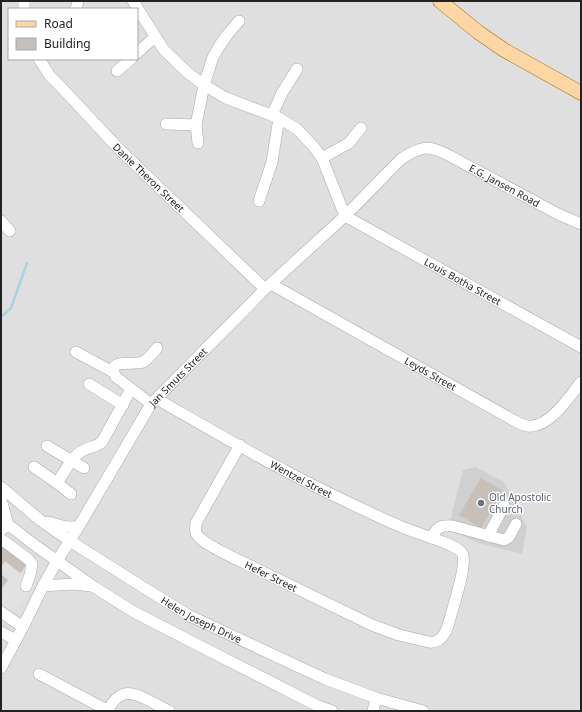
<svg xmlns="http://www.w3.org/2000/svg" width="582" height="712" viewBox="0 0 582 712" font-family="'Noto Sans',sans-serif">
  <style>
    .residential { fill: #e0dfdf; fill-rule: evenodd }
    .religious { fill: #d0d0d0 }
    .parking { fill: #e2e2e2 }
    .lines { fill: none; stroke-linecap: round; stroke-linejoin: round }
    .stream { stroke: #aad3df; stroke-width: 2.5 }
    .building { fill: #c7bfb8 }
    .minor-casing { stroke: #a9a9a9; stroke-width: 12 }
    .major-casing { stroke: #a06b00; stroke-width: 15 }
    .minor { stroke: #fff; stroke-width: 11 }
    .major { stroke: #fcd6a4; stroke-width: 14 }
    .worship-dot { fill: #6b7280; stroke: #fff; stroke-width: 1.5 }
    .labels { text-anchor: middle; dominant-baseline: central; stroke-width: 3; stroke-linejoin: round; paint-order: stroke }
    .street-label { font-size: 10px; fill: #222; stroke: #fff }
    .worship-label { font-size: 10px; fill: #5b616d; stroke: #fff; text-anchor: start }
  </style>
  <rect width="100%" height="100%" fill="#f2efe9"/>
  <path class="residential" d="M1 1H581V711H1ZM9 9H137V59H9Z"/>
  <path class="religious" d="M476 467 504 482 527 527 522 554 478 543 448 529 463 470Z"/>
  <path class="parking" d="M1 558 35 585 6 621 1 617V590L8 580 1 574Z"/>
  <g class="lines">
    <path class="stream" d="M1 317 11 308 27 263"/>
  </g>
  <g class="building">
    <path d="M481 478 503 491 481 528 459 515Z"/>
    <path d="M1 542 28 563 20 573 5 561 1 567Z"/>
    <path d="M1 574 8 580 1 589Z"/>
  </g>
  <g class="lines">
    <g class="minor-casing">
      <g id="minor">
        <path id="s1" d="M133 1 164 50 188 73 204 85 226 98 279 118 297 129 314 147 322 158 345 216 581 347"/>
        <path d="M24 9V1"/>
        <path d="M76 9 78 1"/>
        <path d="M137 53 155 37"/>
        <path id="s2" d="M39 59 50 76 62 88 118 148 265 289"/>
        <path d="M117 71 131 59"/>
        <path d="M272 115 282 93 297 69"/>
        <path d="M166 124 196 125"/>
        <path d="M198 143 196 125 204 85 213 57 220 45 227 35 239 21"/>
        <path d="M322 158 349 143 361 128"/>
        <path d="M259 201 272 162 279 118"/>
        <path d="M1 221 10 231"/>
        <path id="s3" d="M271 284 515 421C519 423 523 425 527 426 549 429 569 397 581 382"/>
        <path d="M76 352 113 372"/>
        <path d="M89 384 123 405"/>
        <path id="s4" d="M157 399C199 423 241 448 284 470 318 489 354 505 390 522 396 524 401 527 407 529 418 534 456 544 462 553 468 563 454 603 451 615 448 627 444 644 429 642L399 635 372 625 230 556C221 551 201 543 196 533 195 530 196 526 196 523L240 445"/>
        <path d="M151 404 116 377C105 357 134 366 143 362 148 359 153 353 157 348"/>
        <path d="M47 446 84 468"/>
        <path d="M34 467 57 483C64 473 72 456 82 451 89 447 96 447 102 442L131 389"/>
        <path d="M57 483 71 494"/>
        <path id="s5" d="M1 487 40 520 70 541 146 589 190 616 325 679 376 698 423 711"/>
        <path d="M1 499 8 525 1 530"/>
        <path d="M1 519 36 546 94 587 134 612 196 644 318 706 332 711"/>
        <path d="M48 522C59 525 69 529 79 526"/>
        <path d="M488 536 504 506"/>
        <path d="M431 538C437 527 440 525 453 526L504 540 509 537 516 524"/>
        <path d="M1 539 28 559 32 564 30 575 26 586"/>
        <path d="M43 586 73 584 91 586"/>
        <path d="M1 612 23 627"/>
        <path d="M1 632 16 640"/>
        <path id="s6" d="M1 668 23 627 43 586 57 561 79 526 151 404 265 289 345 216 401 159C422 145 429 145 450 156L558 214 581 224"/>
        <path d="M39 674 107 710"/>
        <path d="M107 711C118 692 127 689 146 699 154 703 161 707 169 711"/>
        <path d="M373 711 376 698"/>
      </g>
    </g>
    <g class="major-casing">
      <path id="major" d="M440 1 478 32 504 50 581 93"/>
    </g>
    <use href="#minor" class="minor"/>
    <use href="#major" class="major"/>
  </g>
  <circle class="worship-dot" cx="481" cy="503" r="4"/>
  <g class="labels">
    <g class="street-label">
      <text stroke="none"><textPath href="#s2" startOffset="162">Danie Theron Street</textPath></text>
      <text stroke="none"><textPath href="#s6" startOffset="769">E.G. Jansen Road</textPath></text>
      <text stroke="none"><textPath href="#s1" startOffset="450">Louis Botha Street</textPath></text>
      <text stroke="none"><textPath href="#s3" startOffset="183">Leyds Street</textPath></text>
      <text stroke="none"><textPath href="#s6" startOffset="342">Jan Smuts Street</textPath></text>
      <text stroke="none"><textPath href="#s4" startOffset="165">Wentzel Street</textPath></text>
      <text transform="translate(271 576) rotate(26)">Hefer Street</text>
      <text stroke="none"><textPath href="#s5" startOffset="241">Helen Joseph Drive</textPath></text>
    </g>
    <g class="worship-label">
      <text x="489" y="497">Old Apostolic<tspan x="489" dy="12">Church</tspan></text>
    </g>
  </g>
  <rect width="582" height="712" fill="none" stroke="#222222" stroke-width="4"/>
  <rect x="8" y="8" width="130" height="52" fill="#ffffff" stroke="#a7a7a7"/>
  <rect x="16" y="21" width="20" height="6" fill="#fcd6a4" stroke="#a7a7a7"/>
  <text x="44" y="28" font-size="12" fill="#222222">Road</text>
  <rect x="16" y="38" width="20" height="12" fill="#c7bfb8" stroke="#a7a7a7"/>
  <text x="44" y="48" font-size="12" fill="#222222">Building</text>
</svg>
